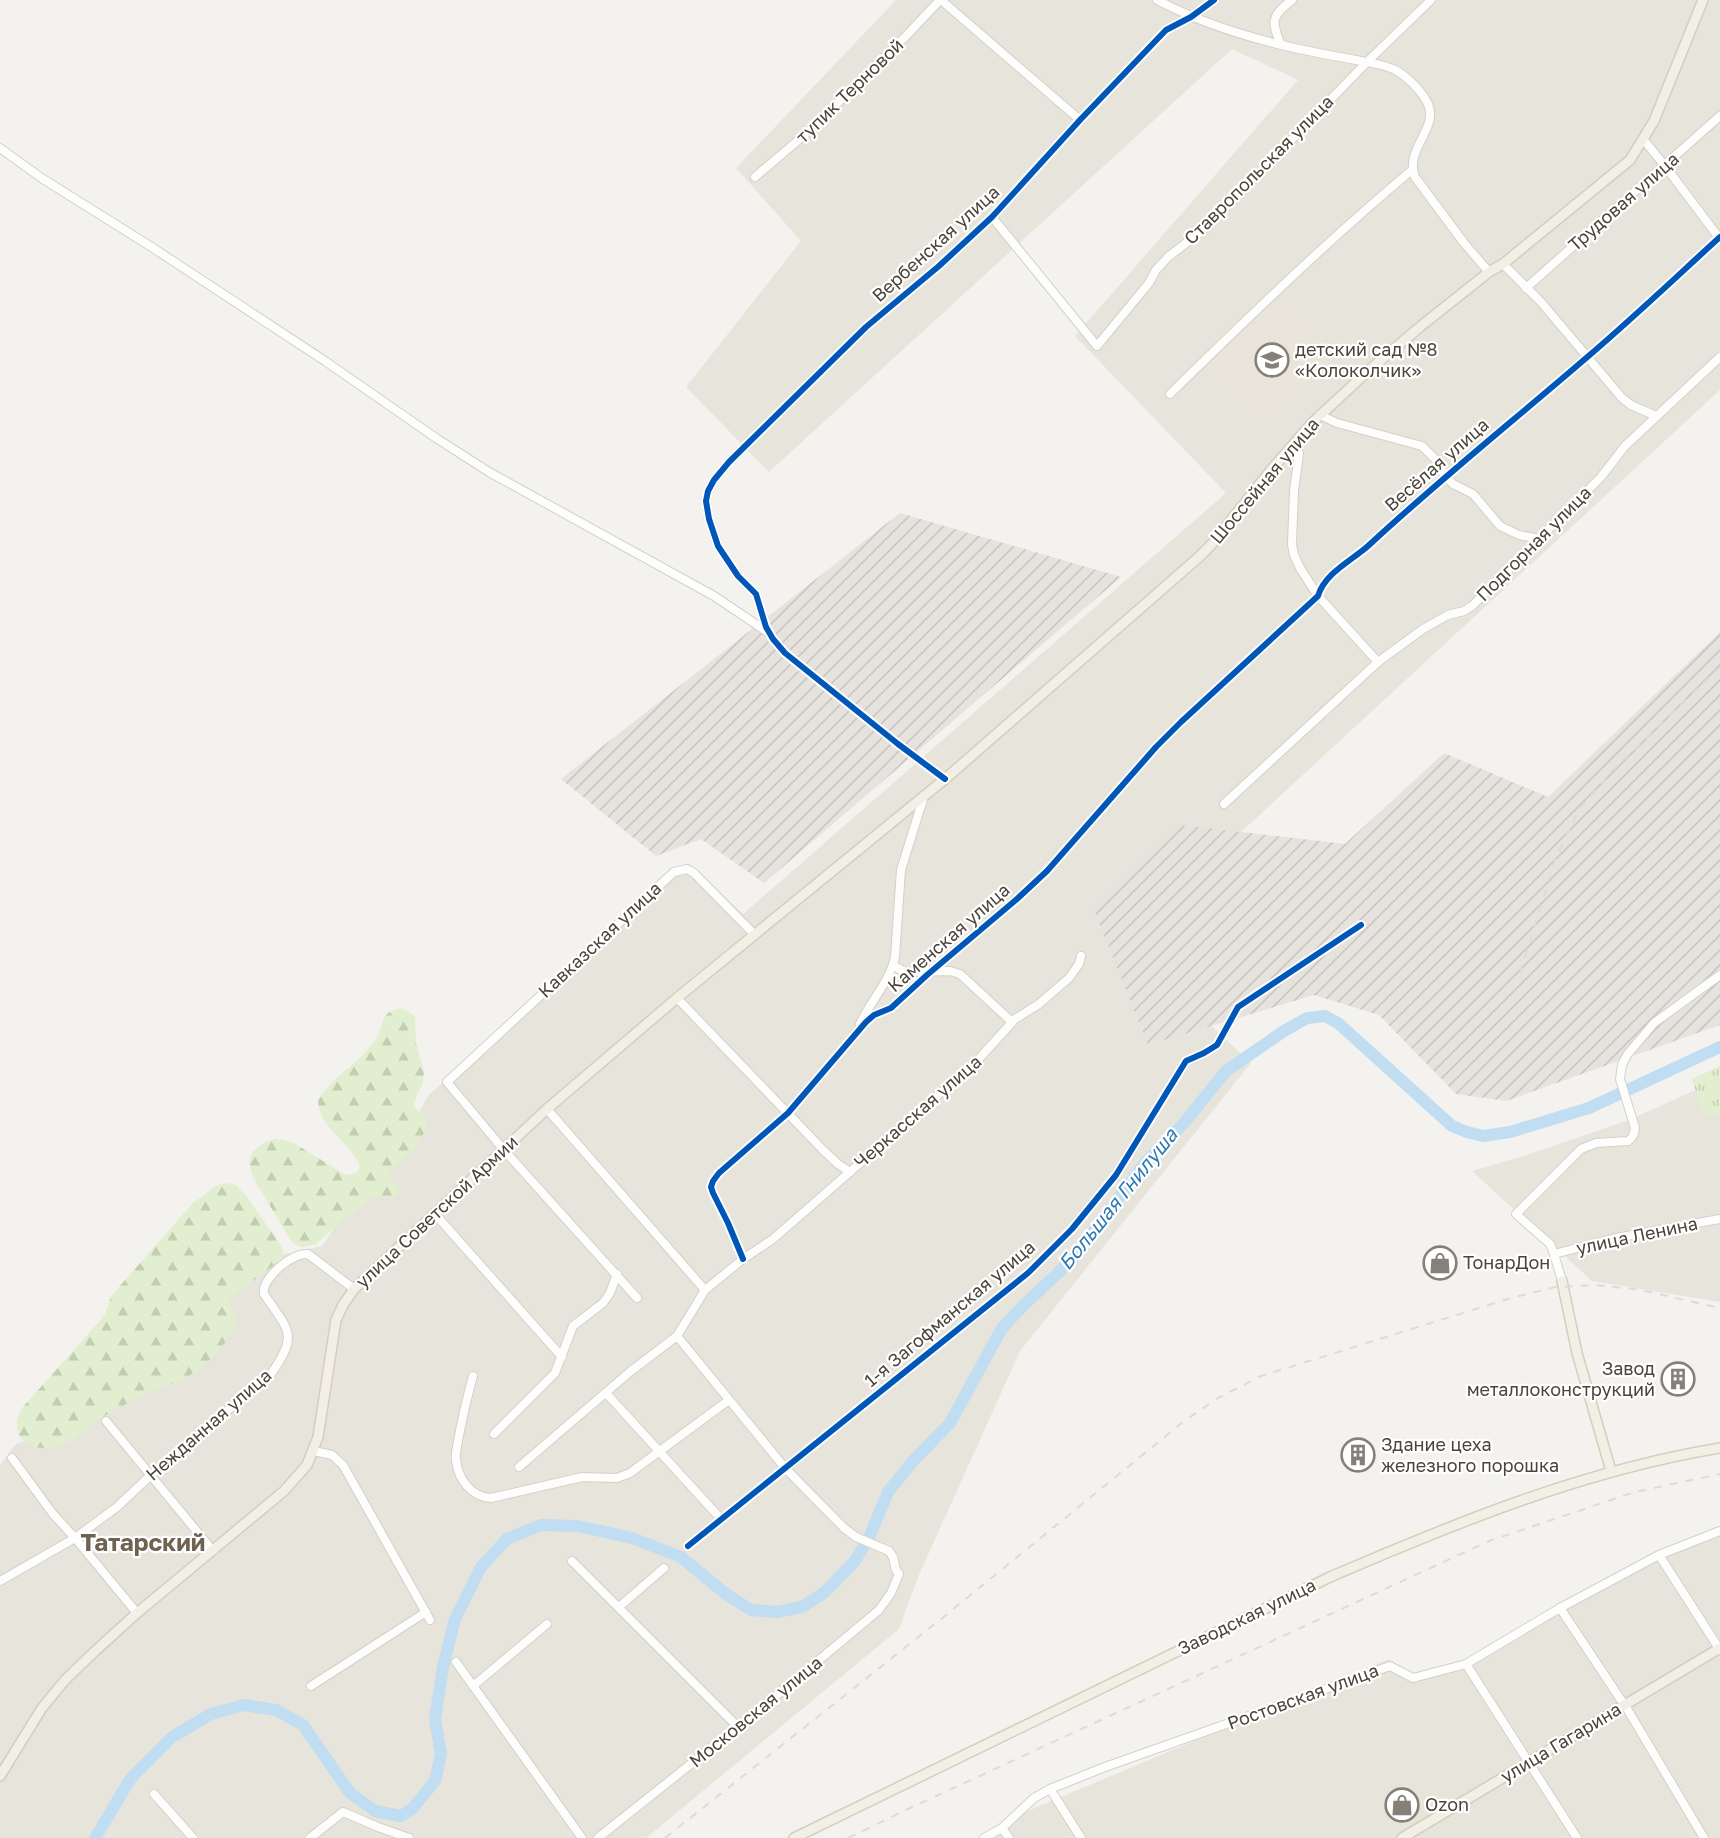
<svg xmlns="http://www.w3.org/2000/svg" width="1720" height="1838" viewBox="0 0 1720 1838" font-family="'Golos Text',sans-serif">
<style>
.residential{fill:#e7e4dc}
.industrial{fill:url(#industrial-furrows)}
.education{fill:#eae5da}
.forest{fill:url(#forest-firs)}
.park{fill:url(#park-tufts)}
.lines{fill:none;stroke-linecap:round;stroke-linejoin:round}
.river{stroke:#c0ddf1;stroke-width:12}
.minor-casing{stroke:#d2d0cb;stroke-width:10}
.major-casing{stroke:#d6cebb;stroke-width:12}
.minor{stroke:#fdfdfc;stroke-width:8}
.major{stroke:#f2efe6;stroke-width:9}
.rail{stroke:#dbdbda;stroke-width:2;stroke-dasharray:8 8;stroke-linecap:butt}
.cycleway-casing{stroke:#fff;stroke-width:10}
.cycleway{stroke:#0057b8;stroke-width:6}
.labels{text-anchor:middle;stroke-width:4.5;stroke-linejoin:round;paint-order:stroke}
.street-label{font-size:18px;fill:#4b4439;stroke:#fff}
.poi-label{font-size:18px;fill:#4b4439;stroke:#fff;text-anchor:start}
.water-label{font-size:20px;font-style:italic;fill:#2e7ab2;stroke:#fff}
.district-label{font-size:24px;font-weight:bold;fill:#6e6250;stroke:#fff}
</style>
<defs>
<pattern id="industrial-furrows" width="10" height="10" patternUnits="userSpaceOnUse" patternTransform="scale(1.5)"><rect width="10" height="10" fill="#e6e2de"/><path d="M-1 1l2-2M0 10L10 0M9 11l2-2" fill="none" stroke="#c7c3bf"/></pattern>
<pattern id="forest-firs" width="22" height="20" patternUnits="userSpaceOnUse" patternTransform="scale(1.5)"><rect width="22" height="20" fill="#e1eecf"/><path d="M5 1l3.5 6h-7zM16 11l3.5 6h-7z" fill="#c3cdb2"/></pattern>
<pattern id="park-tufts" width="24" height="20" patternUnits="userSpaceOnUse" patternTransform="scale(1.5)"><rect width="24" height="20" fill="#e1eecf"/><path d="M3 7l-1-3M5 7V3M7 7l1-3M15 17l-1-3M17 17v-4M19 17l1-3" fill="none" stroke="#c3cdb2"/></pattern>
</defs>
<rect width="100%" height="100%" fill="#f4f2ee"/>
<g class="residential">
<polygon points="896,0 1720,0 1720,390 1241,832 1180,826 1148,1045 1211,1026 1251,1063 1020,1351 918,1577 899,1629 646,1838 0,1838 0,1465 16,1444 114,1410 228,1290 281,1255 322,1246 351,1203 398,1150 428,1096 647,893 688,863 743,914 1226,493 1075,336 1298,80 1232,49 769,472 686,387 801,241 736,168"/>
<polygon points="1720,1079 1720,1302 1592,1281 1472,1171 1524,1156 1629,1120"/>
<polygon points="1720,1531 1720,1838 977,1838 1023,1813 1389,1659 1413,1678 1472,1664 1600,1587"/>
</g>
<g class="industrial">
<polygon points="900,513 1121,577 764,883 701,839 656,856 561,779"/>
<polygon points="1720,632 1720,1025 1506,1101 1456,1094 1379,1015 1314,995 1148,1045 1092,905 1180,825 1345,844 1444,753 1548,797"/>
</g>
<polygon class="education" points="1285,294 1338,352 1261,422 1206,367"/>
<g class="forest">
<path d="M 402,1008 L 415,1016 L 416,1043 L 424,1071 L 423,1083 L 417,1095 L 414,1105 L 417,1110 L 426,1118 L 427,1128 L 412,1152 L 394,1167 L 388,1175 L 399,1189 L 398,1195 L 394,1198 L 388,1196 L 376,1196 L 343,1220 L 316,1244 L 303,1247 L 298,1246 L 292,1242 L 253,1178 L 249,1161 L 252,1152 L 265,1142 L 274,1139 L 283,1140 L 294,1143 L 344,1174 C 353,1175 357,1175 360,1166 C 351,1142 318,1128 318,1100 C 333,1075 363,1062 377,1037 C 386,1021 378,1013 402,1008 Z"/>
<path d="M 227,1183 L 236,1185 L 247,1197 L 282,1247 L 283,1252 L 282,1259 L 244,1287 L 228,1302 L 238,1320 C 230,1342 207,1365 187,1377 C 180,1382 170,1384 162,1387 C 142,1396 122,1405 104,1416 C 89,1425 76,1441 58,1446 C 32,1455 5,1436 22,1408 L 98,1323 L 105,1314 L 111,1296 L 193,1203 L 217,1185 Z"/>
</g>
<polygon class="park" points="1720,1066 1720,1116 1703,1114 1692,1079"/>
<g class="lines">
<polyline class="river" points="95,1838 131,1778 172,1737 211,1714 244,1705 276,1710 303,1725 350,1793 375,1811 401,1816 412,1809 435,1781 441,1754 435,1719 443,1667 455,1619 481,1567 507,1539 541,1525 577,1526 632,1538 681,1557 726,1594 751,1610 776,1612 802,1607 825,1592 854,1562 869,1538 888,1492 913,1461 950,1423 1002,1328 1028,1301 1072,1260 1145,1163 1184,1123 1226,1071 1284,1031 1307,1018 1325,1016 1338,1023 1452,1126 1467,1132 1483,1136 1510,1132 1589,1108 1720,1047"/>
<g class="minor-casing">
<g id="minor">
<polyline points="941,0 1080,120"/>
<path d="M 1157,0 C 1195,20 1240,35 1282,45 C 1310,52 1339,57 1367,62 C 1376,64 1385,65 1393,69 C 1405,74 1423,92 1428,104 C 1439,128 1404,150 1415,177 L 1464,243 L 1489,272"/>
<path d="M 1281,45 C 1271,21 1271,16 1292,0"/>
<polyline points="1643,139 1665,166 1720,239"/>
<polyline points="0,148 43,179 150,246 325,361 436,438 489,472 714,596 769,633"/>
<polyline points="755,177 808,132 906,36 940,0"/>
<polyline points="992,217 1097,346 1149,283 1156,270 1168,257 1207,227 1367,62 1431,0"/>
<polyline points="1503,264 1541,302 1622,398 1631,405 1656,416"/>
<polyline points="1526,288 1720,116"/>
<path d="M 1170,394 C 1249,317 1327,241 1412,170"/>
<polyline points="1320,415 1337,423 1422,446 1437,461 1445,476 1453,484 1473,494 1500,526 1519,535 1540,539"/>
<polyline points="1296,442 1299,454 1294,491 1292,544 1294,555 1300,568 1318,596 1378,662"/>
<polyline points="945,779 898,744 785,653 773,639 766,627 756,594 738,576 718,546 709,519 706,501 708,491 714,480 729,462 866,327 939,266 992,217 1080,120 1166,30 1191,17 1214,0"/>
<polyline points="1224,804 1378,662 1423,629 1448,615 1464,611 1472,606 1601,477 1625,446 1720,357"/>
<polyline points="893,966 906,972 950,971 960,974 1012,1022"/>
<polyline points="677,998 824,1151 838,1164 850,1172"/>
<path d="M 860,1024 C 870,1002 890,981 895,957 L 901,870 L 924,796"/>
<polyline points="547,1109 705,1290"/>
<polyline points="435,1214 562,1357"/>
<polyline points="1554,1254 1616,1238 1720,1219"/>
<path d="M 743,1259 L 728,1223 L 713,1193 L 711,1187 L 713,1181 L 719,1173 L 788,1113 L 866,1022 L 874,1015 L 891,1008 L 927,975 L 1017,899 L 1047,871 L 1156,747 L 1181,722 L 1318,596 C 1325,573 1351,561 1368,546 C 1438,481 1513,421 1585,359 C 1631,320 1675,278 1720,237"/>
<path d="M 1562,1281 L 1554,1254 L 1550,1244 L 1516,1214 L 1581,1149 L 1596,1143 L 1628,1141 C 1633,1138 1634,1134 1635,1128 L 1620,1079 L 1622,1065 L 1627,1055 L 1654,1023 L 1720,975"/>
<polyline points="637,1298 504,1150 447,1082 674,872 687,869 694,873 755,935"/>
<path d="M 473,1376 C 467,1398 462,1419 458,1441 C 457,1447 455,1454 456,1460 C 458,1479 471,1497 491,1498 L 582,1477 L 617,1478 L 630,1473 L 729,1400"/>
<polyline points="606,1393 721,1519"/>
<polyline points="106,1421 213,1551"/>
<polyline points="494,1434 555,1373 573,1326 603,1303 610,1293 617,1274"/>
<polyline points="314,1451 332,1455 343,1465 430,1620"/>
<polyline points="12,1458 53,1514 75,1538 137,1613"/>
<polyline points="519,1467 631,1371 677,1336 705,1290 743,1259 773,1239 977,1061 1015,1019 1039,1004 1069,978 1079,964 1081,956"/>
<polyline points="688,1546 1028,1273 1072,1229 1116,1175 1186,1061 1204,1053 1217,1045 1238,1007 1361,925"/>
<polyline points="1659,1555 1720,1650"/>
<polyline points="572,1561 738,1727"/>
<path d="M 0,1581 L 75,1538 L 117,1507 L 151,1475 L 271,1374 C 299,1334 289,1331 264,1294 C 261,1278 293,1252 308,1254 L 354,1289"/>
<polyline points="619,1607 664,1568"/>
<polyline points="1560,1608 1629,1712 1704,1838"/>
<polyline points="456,1662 582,1838"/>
<polyline points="1466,1664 1577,1838"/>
<polyline points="311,1686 426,1612"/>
<polyline points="473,1686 547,1624"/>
<polyline points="1050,1789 1081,1838"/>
<polyline points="154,1794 193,1838"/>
<polyline points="1002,1828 1009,1838"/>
<polyline points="310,1838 343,1812 378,1827 409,1838"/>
<polyline points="598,1838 771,1700 879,1610 891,1593 899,1574 896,1570 893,1557 889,1551 856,1537 844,1528 785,1468 677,1336"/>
<polyline points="984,1838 1002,1828 1034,1798 1050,1789 1105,1767 1390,1666 1413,1678 1466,1664 1560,1608 1659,1555 1720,1531"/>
</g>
</g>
<g class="major-casing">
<g id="major">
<polyline points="1562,1281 1577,1353 1611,1471"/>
<polyline points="0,1776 42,1708 65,1680 93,1653 137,1613 284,1491 307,1465 318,1437 336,1320 343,1305 354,1289 547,1109 677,998 945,779 1199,557 1212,544 1271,470 1312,423 1368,371 1421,326 1489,272 1503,264 1630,160 1654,121 1703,0"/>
<path d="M 794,1838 L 1330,1577 C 1458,1522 1582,1471 1720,1448"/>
<polyline points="1402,1838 1720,1648"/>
</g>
</g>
<use href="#minor" class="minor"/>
<use href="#major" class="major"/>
<g class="rail">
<polyline points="1520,973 1555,860 1578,811 1610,773 1720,667"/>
<polyline points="665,1838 946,1615 1183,1422 1218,1398 1261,1376 1511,1298 1556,1287 1596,1285 1641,1290 1720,1308"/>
<polyline points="848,1838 908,1809 1489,1541 1635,1492 1720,1474"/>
</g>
<g class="cycleway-casing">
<g id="cycleway">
<polyline points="945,779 898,744 785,653 773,639 766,627 756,594 738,576 718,546 709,519 706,501 708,491 714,480 729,462 866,327 939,266 992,217 1080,120 1166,30 1191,17 1214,0"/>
<path d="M 743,1259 L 728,1223 L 713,1193 L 711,1187 L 713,1181 L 719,1173 L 788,1113 L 866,1022 L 874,1015 L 891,1008 L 927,975 L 1017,899 L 1047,871 L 1156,747 L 1181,722 L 1318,596 C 1325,573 1351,561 1368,546 C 1438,481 1513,421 1585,359 C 1631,320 1675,278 1720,237"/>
<polyline points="688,1546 1028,1273 1072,1229 1116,1175 1186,1061 1204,1053 1217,1045 1238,1007 1361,925"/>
</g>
</g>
<use href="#cycleway" class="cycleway"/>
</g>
<defs>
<g id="school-ring" transform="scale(1.725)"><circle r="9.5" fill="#fff" stroke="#868178" stroke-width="1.5"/><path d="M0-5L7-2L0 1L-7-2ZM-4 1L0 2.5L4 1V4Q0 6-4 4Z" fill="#868178"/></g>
<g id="shop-ring" transform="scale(1.725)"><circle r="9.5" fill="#fff" stroke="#868178" stroke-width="1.5"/><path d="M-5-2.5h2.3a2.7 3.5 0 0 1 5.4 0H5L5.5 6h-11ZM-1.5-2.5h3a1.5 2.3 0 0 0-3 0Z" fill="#868178"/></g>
<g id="building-ring" transform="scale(1.725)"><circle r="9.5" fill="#fff" stroke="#868178" stroke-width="1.5"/><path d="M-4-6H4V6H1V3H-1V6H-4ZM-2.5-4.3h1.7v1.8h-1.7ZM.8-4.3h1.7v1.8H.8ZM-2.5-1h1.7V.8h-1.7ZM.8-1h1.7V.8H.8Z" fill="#868178"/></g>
</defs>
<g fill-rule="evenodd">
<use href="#school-ring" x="1272" y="360"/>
<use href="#shop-ring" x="1440" y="1263"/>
<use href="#building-ring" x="1678" y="1379"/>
<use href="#building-ring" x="1358" y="1455"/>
<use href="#shop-ring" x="1402" y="1805"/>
</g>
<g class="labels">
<g class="street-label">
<text transform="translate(850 91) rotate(-44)" y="6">тупик Терновой</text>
<text transform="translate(1259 170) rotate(-45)" y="6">Ставропольская улица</text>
<text transform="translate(1624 202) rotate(-41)" y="6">Трудовая улица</text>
<text transform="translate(936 244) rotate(-42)" y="6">Вербенская улица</text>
<text transform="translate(1437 465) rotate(-41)" y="6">Весёлая улица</text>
<text transform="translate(1265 481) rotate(-50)" y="6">Шоссейная улица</text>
<text transform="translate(1534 544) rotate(-45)" y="6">Подгорная улица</text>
<text transform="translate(949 938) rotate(-41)" y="6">Каменская улица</text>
<text transform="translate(600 940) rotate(-43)" y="6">Кавказская улица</text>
<text transform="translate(918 1112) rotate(-41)" y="6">Черкасская улица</text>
<text transform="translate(437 1212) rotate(-43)" y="6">улица Советской Армии</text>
<text transform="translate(1637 1236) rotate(-12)" y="6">улица Ленина</text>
<text transform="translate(950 1314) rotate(-40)" y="6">1-я Загофманская улица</text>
<text transform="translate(209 1425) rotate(-41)" y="6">Нежданная улица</text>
<text transform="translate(1247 1617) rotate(-26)" y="6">Заводская улица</text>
<text transform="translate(1303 1697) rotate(-20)" y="6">Ростовская улица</text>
<text transform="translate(756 1712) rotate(-39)" y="6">Московская улица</text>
<text transform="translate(1561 1743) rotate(-31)" y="6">улица Гагарина</text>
</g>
<g class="poi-label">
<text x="1295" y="356">детский сад №8<tspan x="1295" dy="21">«Колоколчик»</tspan></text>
<text x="1463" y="1269">ТонарДон</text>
<text x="1655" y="1375" text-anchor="end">Завод<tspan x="1655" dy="21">металлоконструкций</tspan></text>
<text x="1381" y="1451">Здание цеха<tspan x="1381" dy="21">железного порошка</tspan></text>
<text x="1425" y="1811">Ozon</text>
</g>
<g class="water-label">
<text transform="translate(1118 1199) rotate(-51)" y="7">Большая Гнилуша</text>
</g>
<g class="district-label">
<text x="143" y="1551">Татарский</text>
</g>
</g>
</svg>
